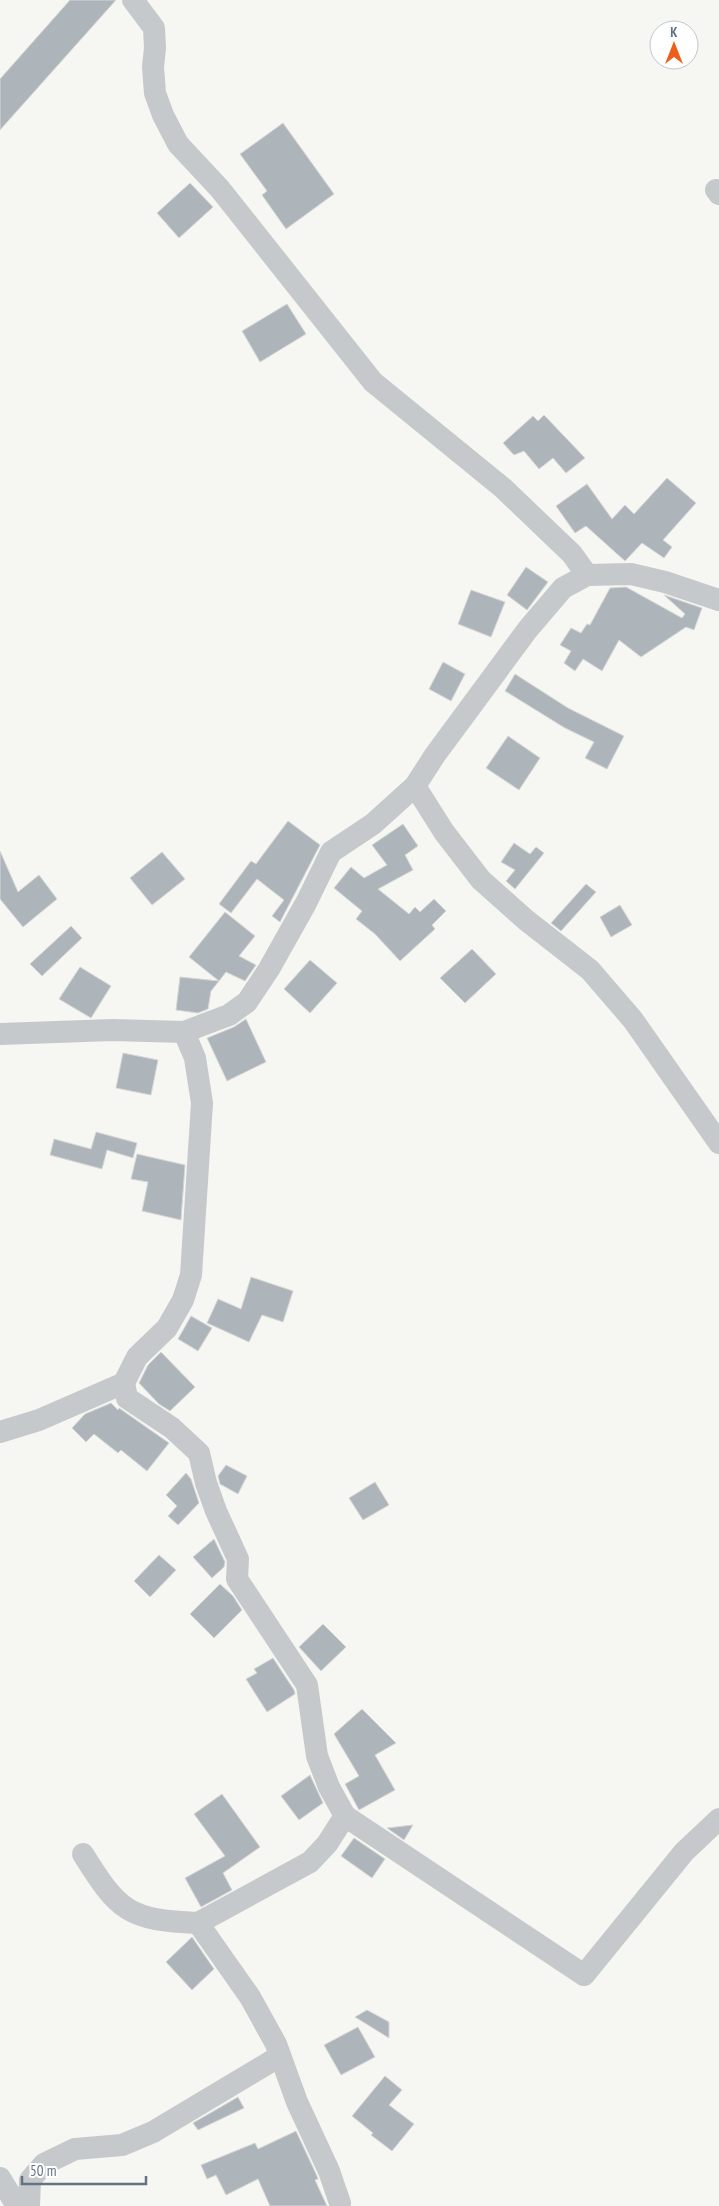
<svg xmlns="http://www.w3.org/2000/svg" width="719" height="2206" viewBox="0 0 719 2206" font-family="'PT Sans Narrow',sans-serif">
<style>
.building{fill:#adb5bb;stroke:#d7d7d5}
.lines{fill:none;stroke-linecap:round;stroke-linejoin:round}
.minor{stroke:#c5c9cc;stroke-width:22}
</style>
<rect width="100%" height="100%" fill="#f6f6f2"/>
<g class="building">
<polygon points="70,0 116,0 0,130 0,79"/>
<polygon points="283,123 334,194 286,229 262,195 267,191 240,154"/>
<polygon points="190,183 213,207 179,238 157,213"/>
<polygon points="287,304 306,334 260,362 242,331"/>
<polygon points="544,415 585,458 566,473 553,458 539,469 524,451 514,455 503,443 533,416 538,421"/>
<polygon points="667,478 696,503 663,540 672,547 664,558 642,543 625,561 586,526 575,533 556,506 587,484 612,519 625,505 634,514"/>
<polygon points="526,567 548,582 527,610 507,595"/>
<polygon points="626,587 682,618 685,614 664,595 702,608 694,630 686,627 641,657 619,640 602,671 583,659 575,671 564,663 571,651 560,645 571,628 581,633 587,624 590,625 610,588"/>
<polygon points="471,590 505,602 491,637 458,624"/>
<polygon points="443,662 465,674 451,701 429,689"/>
<polygon points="515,674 568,708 624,736 607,769 585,758 594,742 565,728 505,691"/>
<polygon points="508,736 540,758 519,790 486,768"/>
<polygon points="288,821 320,845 280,922 272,916 284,900 257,879 231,913 219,904 251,861 256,864"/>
<polygon points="403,824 418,846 405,855 413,870 378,889 409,914 415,907 420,912 434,899 446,911 432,925 435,929 400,961 375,934 356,919 362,911 334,888 351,867 364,878 387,865 372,845"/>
<polygon points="514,843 530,854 536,847 544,853 515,889 506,881 515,870 501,862"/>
<polygon points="0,851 18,892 39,875 57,899 23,927 0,899"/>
<polygon points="162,852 185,879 152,905 130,878"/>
<polygon points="586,884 596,892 561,931 551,923"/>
<polygon points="620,905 632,925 611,937 600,917"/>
<polygon points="225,912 255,936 239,956 256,965 245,981 226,972 219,981 189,957"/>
<polygon points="71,926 82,938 42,976 30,964"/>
<polygon points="472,949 496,974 465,1003 440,978"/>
<polygon points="310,960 337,983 310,1013 284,989"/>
<polygon points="80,967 111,986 91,1018 59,999"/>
<polygon points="180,977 219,981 211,991 208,1009 198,1013 176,1010"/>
<polygon points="246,1019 266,1062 227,1081 207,1038 234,1027"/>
<polygon points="123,1053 158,1060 151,1095 116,1088"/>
<polygon points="96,1132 137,1143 133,1158 107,1150 102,1169 50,1155 54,1139 91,1149"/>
<polygon points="137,1154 185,1165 181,1220 142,1211 148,1182 131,1179"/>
<polygon points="251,1277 293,1291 283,1322 262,1315 249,1342 207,1323 218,1299 241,1309"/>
<polygon points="191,1316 212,1328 198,1351 178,1339"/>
<polygon points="161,1352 195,1387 170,1411 159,1404 139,1383 148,1365"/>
<polygon points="111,1403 118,1410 119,1408 169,1443 147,1471 121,1450 118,1453 94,1434 86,1442 72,1428 85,1414"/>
<polygon points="226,1465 247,1476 238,1494 220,1484 218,1476"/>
<polygon points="186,1473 191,1479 199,1503 178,1525 168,1516 177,1506 166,1495"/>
<polygon points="375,1482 389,1505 363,1520 349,1498"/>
<polygon points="214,1539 225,1562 224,1567 212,1578 193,1557"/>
<polygon points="159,1555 176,1570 150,1597 134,1581"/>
<polygon points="220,1584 233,1596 242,1610 214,1638 190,1614"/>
<polygon points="323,1624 346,1647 321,1671 299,1647"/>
<polygon points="273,1658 294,1690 295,1694 267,1712 246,1679 257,1673 254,1669"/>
<polygon points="362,1709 396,1743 375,1755 395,1790 359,1810 345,1784 359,1776 334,1734"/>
<polygon points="310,1775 323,1803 299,1820 281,1796"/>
<polygon points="222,1794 260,1847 223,1873 232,1890 201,1907 185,1878 225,1856 194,1814"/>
<polygon points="413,1825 404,1840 387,1828 404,1826"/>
<polygon points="354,1838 385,1859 372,1878 341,1856"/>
<polygon points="192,1937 214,1969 192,1990 166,1962"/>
<polygon points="367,2010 389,2022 389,2038 355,2017"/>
<polygon points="358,2027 375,2057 341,2075 324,2045"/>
<polygon points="385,2076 402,2090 389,2105 414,2124 392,2151 371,2135 373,2133 352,2116"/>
<polygon points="238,2097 244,2108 198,2130 193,2123"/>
<polygon points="296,2131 317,2176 318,2179 315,2180 327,2206 270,2206 258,2179 226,2195 216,2175 207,2179 201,2165 255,2143 258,2149"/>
</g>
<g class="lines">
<g class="minor">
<polyline points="133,0 154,28 155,48 153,67 155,93 163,115 178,144 220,189 373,382 503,488 572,554 587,575"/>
<polyline points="716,190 719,194"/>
<polyline points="415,786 444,832 481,880 526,920 590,970 633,1020 719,1143"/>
<polyline points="184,1032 195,1058 202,1103 191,1275 183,1300 167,1328 137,1357 124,1383 127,1398 172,1428 199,1453 206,1483 216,1511 238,1559 237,1579 307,1685 317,1756 329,1787 345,1816 327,1844 310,1862 198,1923 250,1997 276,2044 297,2102 329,2171 340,2203"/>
<polyline points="0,1034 113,1030 184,1032 229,1015 247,1002 269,969 306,903 331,852 373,824 415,786 435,755 528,629 563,588 587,575 631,574 665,582 719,600"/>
<polyline points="0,1432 39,1420 124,1383"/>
<polyline points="345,1816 584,1975 684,1852 719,1819"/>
<path d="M 83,1854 C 119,1912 129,1920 198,1923"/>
<polyline points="0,2178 17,2206"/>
<polyline points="29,2206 30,2180 44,2164 75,2149 122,2145 153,2132 280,2056"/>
</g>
</g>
<g transform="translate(674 45)"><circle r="24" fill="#ffffff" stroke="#c1c7ce"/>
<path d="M0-4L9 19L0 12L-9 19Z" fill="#ee5d1a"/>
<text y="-8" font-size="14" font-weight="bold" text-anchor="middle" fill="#637385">K</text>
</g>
<path d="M22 2176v8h124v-8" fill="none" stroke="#637385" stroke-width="2.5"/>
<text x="30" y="2176" font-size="15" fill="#637385" stroke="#ffffff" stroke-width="4" paint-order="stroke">50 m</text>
</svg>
